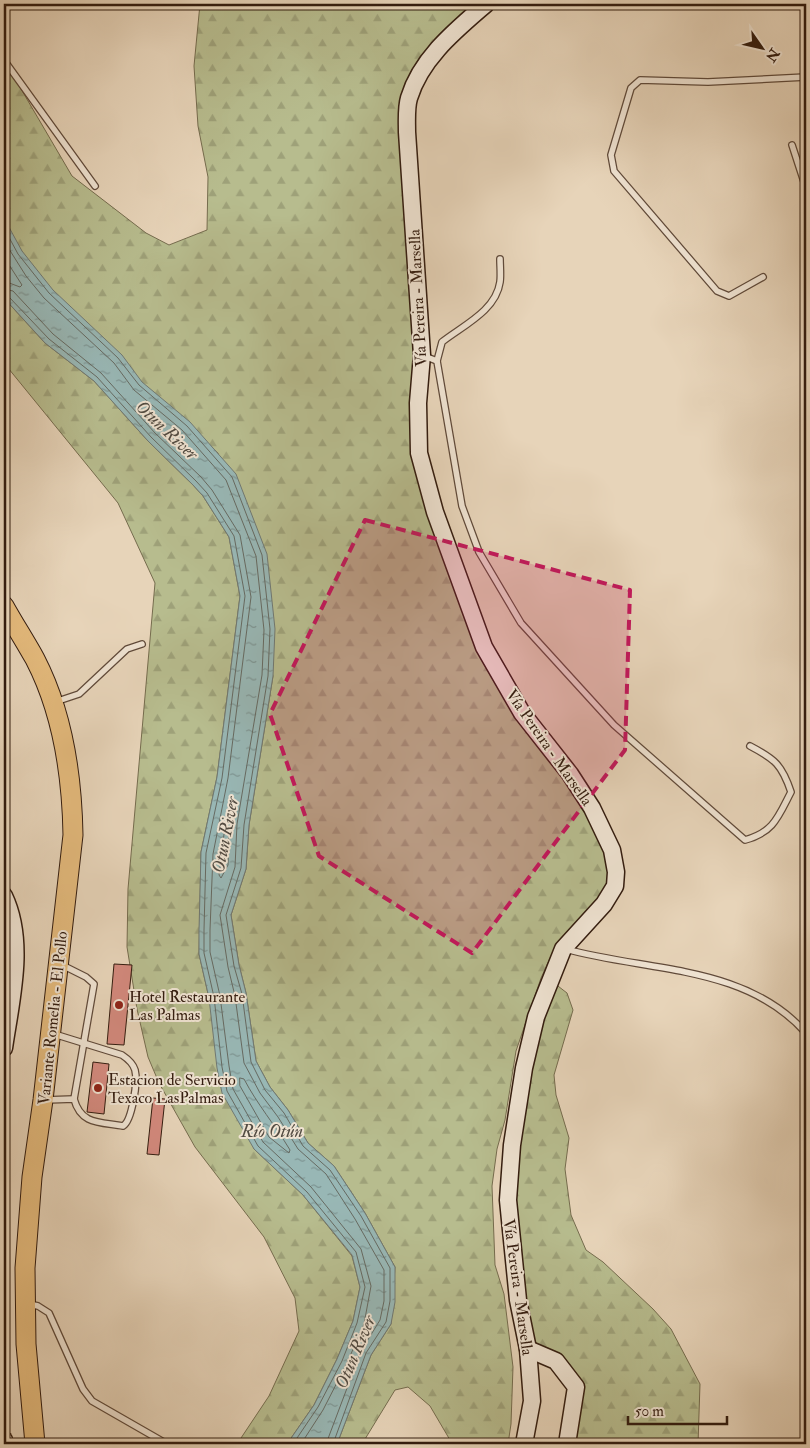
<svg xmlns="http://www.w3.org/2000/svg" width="810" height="1448" viewBox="0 0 810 1448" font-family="'IM FELL Double Pica',serif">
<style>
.forest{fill:url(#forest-firs);stroke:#756c4e}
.water{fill:url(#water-ripples);stroke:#707973}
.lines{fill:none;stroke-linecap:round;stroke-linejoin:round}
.shore{stroke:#666a62;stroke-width:1}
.building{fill:#d3897d;stroke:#331c0f}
.service-casing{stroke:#604a3a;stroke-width:8}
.secondary-casing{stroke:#331c0f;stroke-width:19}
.trunk-casing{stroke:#331c0f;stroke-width:21}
.service{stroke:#efe3d2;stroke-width:5.5}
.secondary{stroke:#efe3d2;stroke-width:16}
.trunk{stroke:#e4ba7c;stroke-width:19}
.marked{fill:#c2185b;fill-opacity:0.2;stroke:#c2185b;stroke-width:4;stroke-dasharray:10 6;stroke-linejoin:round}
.poi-dot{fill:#8f2418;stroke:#efe3d2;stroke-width:2}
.labels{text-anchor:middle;stroke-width:4;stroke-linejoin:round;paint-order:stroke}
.street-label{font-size:16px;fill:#331c0f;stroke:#efe3d2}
.poi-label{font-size:16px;fill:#331c0f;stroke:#efe3d2;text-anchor:start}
.water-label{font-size:18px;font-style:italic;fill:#514a41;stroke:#efe3d2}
</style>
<defs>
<pattern id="forest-firs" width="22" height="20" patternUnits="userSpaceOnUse" patternTransform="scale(1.25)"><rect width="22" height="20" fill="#b7bc8e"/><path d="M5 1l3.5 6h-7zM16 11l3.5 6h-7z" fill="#9ea179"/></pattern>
<pattern id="water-ripples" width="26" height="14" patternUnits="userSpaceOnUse" patternTransform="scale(1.25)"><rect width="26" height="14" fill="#98b7b5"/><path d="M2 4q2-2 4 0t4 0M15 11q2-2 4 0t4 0" fill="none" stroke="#7d9492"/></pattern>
</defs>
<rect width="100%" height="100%" fill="#e7d4b9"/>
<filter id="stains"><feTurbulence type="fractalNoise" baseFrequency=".004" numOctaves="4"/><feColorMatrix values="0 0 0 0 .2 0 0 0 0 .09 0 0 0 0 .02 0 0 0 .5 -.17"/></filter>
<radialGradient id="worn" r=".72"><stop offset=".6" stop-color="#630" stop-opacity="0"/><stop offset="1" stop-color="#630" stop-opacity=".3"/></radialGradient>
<g class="forest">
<polygon points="200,4 486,4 454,32 408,99 419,453 484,647 554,753 616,871 604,904 556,945 541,978 516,1051 505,1120 497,1149 492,1186 495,1265 504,1294 513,1367 511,1424 508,1444 448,1444 450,1440 430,1406 408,1387 395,1390 362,1444 337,1444 371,1355 391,1324 395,1267 365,1213 334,1166 308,1143 288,1110 270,1087 256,1061 246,993 239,965 231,915 246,869 249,825 273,676 218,453 4,256 4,60 72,176 146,233 169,245 207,230 208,177 198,126 194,66"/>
<polygon points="4,298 45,343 94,381 148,441 193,485 203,496 229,537 240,596 217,777 201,852 199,954 209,998 254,1149 303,1195 352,1256 360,1287 353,1321 337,1359 314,1405 287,1444 237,1444 269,1396 299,1331 295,1298 264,1237 195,1147 159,1083 148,1057 137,1009 127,947 128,889 155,583 118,503 4,363"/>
<polygon points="554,983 567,993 573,1010 554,1075 556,1095 569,1138 565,1169 571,1215 586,1250 603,1262 653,1309 671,1329 700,1384 698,1444 567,1444 576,1387 528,1349 510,1231 524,1068"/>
</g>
<polygon class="water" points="4,218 22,251 53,290 122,355 142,382 190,422 236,474 267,554 275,629 273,676 249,825 246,869 231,915 239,965 246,993 256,1061 270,1087 288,1110 308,1143 334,1166 365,1213 395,1267 395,1302 391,1324 371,1355 337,1444 287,1444 314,1405 337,1359 353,1321 360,1287 352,1255 303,1195 254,1149 222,1093 217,1068 209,998 199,954 199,930 201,852 217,777 240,596 229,537 203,496 193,485 148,441 94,381 45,343 4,298"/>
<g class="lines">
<g class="shore">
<polyline points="4,228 18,254 49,293 118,358 139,385 187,426 232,477 262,555 270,629 268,676 244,825 241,868 226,915 234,966 242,994 251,1062 265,1090 284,1113 303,1146 330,1170 361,1216 390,1268 390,1301 386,1322 366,1353 333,1444"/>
<polyline points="4,241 26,276 44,298 114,363 134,390 182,430 226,480 256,556 264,630 262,675 237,824 235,867 220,915 228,967 235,996 244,1063 260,1093 278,1117 298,1149 326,1174 355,1219 384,1270 384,1301 380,1320 361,1351 326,1444"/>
<polyline points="4,257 22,285 20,287 4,281"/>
<polyline points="4,289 13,291 53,334 101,373 155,433 201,477 212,490 240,535 251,597 228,778 213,854 210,930 210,952 220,996 229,1066 233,1089 263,1142 311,1187 361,1249 371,1286 364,1324 347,1363 323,1410 301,1444"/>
<polyline points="4,295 9,297 49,339 97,377 151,437 196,481 207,493 234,536 245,596 222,778 206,853 204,930 204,953 214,997 222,1067 227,1091 258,1146 307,1192 356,1252 365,1287 357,1323 342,1361 318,1407 293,1444"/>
<polygon points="227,832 229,834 228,865 221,878 219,875 224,834"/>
<path d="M 240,1078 L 244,1079 C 257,1104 275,1125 290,1150 L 289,1153 L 269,1137 L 240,1086 Z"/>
</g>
</g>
<g class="building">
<polygon points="114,964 132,965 124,1045 107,1044"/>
<polygon points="93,1062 109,1064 104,1114 87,1112"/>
<polygon points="153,1098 165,1099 159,1155 147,1154"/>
</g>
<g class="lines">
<g class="service-casing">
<g id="service">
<polyline points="4,60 95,186"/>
<polyline points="792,145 806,188"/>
<polyline points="763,277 729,296 717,291 614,171 611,155 631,88 640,80 708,82 806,77"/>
<path d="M 424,356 L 437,361 L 442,342 C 462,326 496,311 500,282 C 501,275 500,266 500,259"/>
<path d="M 437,361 L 462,506 L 479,552 L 521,623 L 614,725 L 745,840 C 774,832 778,817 791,792 C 782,765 775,759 750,746"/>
<polyline points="55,702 79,694 127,649 142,644"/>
<path d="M 566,949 C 647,972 745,964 806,1033"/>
<polyline points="62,965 86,977 94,984 74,1099"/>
<path d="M 45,1100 L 74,1099 C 81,1125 100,1122 123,1126 C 132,1121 138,1081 135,1070 C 133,1063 128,1059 122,1055 L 54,1034"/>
<polyline points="29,1304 38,1306 49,1313 83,1389 92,1401 167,1444"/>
</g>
</g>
<g class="secondary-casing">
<g id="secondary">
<path d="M 486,4 C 456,30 421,58 409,98 C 406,108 407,121 407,132 L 422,355 L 418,403 L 419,453 L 435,512 L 484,647 L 522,713 L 570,774 L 592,808 L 612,850 L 616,872 L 615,886 L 604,904 L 563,949 L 536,1017 L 524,1068 L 512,1145 L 508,1200 L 518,1300 L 528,1349 L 532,1401 L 524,1444"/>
<path d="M 4,896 C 26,942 11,1000 4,1048"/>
<polyline points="528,1349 556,1361 576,1387 567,1444"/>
<polyline points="4,1440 4,1444"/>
</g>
</g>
<g class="trunk-casing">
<path id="trunk" d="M 4,606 C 14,624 25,641 35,659 C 63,713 72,775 73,835 L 43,1100 L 32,1177 L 25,1268 L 26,1344 L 35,1444"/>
</g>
<use href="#service" class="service"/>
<use href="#secondary" class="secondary"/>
<use href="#trunk" class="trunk"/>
</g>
<path class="marked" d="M 365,520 L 630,590 L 625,750 L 472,953 L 319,856 L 270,714 Z"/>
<g class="poi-dot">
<circle cx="119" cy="1005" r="5"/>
<circle cx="98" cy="1088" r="5"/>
</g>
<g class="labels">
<g class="street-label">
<text transform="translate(417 298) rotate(-93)" y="6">Vía Pereira - Marsella</text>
<text transform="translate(550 747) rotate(55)" y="6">Vía Pereira - Marsella</text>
<text transform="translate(52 1018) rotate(-84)" y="6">Variante Romelia - El Pollo</text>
<text transform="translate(519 1287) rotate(82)" y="6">Vía Pereira - Marsella</text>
</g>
<g class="poi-label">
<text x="129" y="1002">Hotel Restaurante<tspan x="129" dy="18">Las Palmas</tspan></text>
<text x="108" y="1085">Estacion de Servicio<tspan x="108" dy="18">Texaco LasPalmas</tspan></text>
</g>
<g class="water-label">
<text transform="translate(167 430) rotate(43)" y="6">Otun River</text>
<text transform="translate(225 835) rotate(-79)" y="6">Otun River</text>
<text x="272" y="1137">Río Otún</text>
<text transform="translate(355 1352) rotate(-67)" y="6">Otun River</text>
</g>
</g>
<rect width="810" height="1448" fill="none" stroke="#e7d4b9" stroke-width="20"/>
<rect x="5" y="5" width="800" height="1438" fill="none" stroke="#331c0f" stroke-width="2.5"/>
<rect x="10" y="10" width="790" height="1428" fill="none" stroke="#331c0f"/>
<g transform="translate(762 48) rotate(124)" stroke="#efe3d2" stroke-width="4" paint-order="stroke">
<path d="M0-4L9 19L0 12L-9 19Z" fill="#331c0f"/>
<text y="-8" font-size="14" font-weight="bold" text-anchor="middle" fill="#331c0f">N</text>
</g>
<path d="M628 1416v8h99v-8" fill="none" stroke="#331c0f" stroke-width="2.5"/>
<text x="635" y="1416" font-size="15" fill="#331c0f" stroke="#efe3d2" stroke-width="4" paint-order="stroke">50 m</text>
<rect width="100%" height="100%" filter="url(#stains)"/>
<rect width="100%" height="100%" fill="url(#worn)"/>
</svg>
